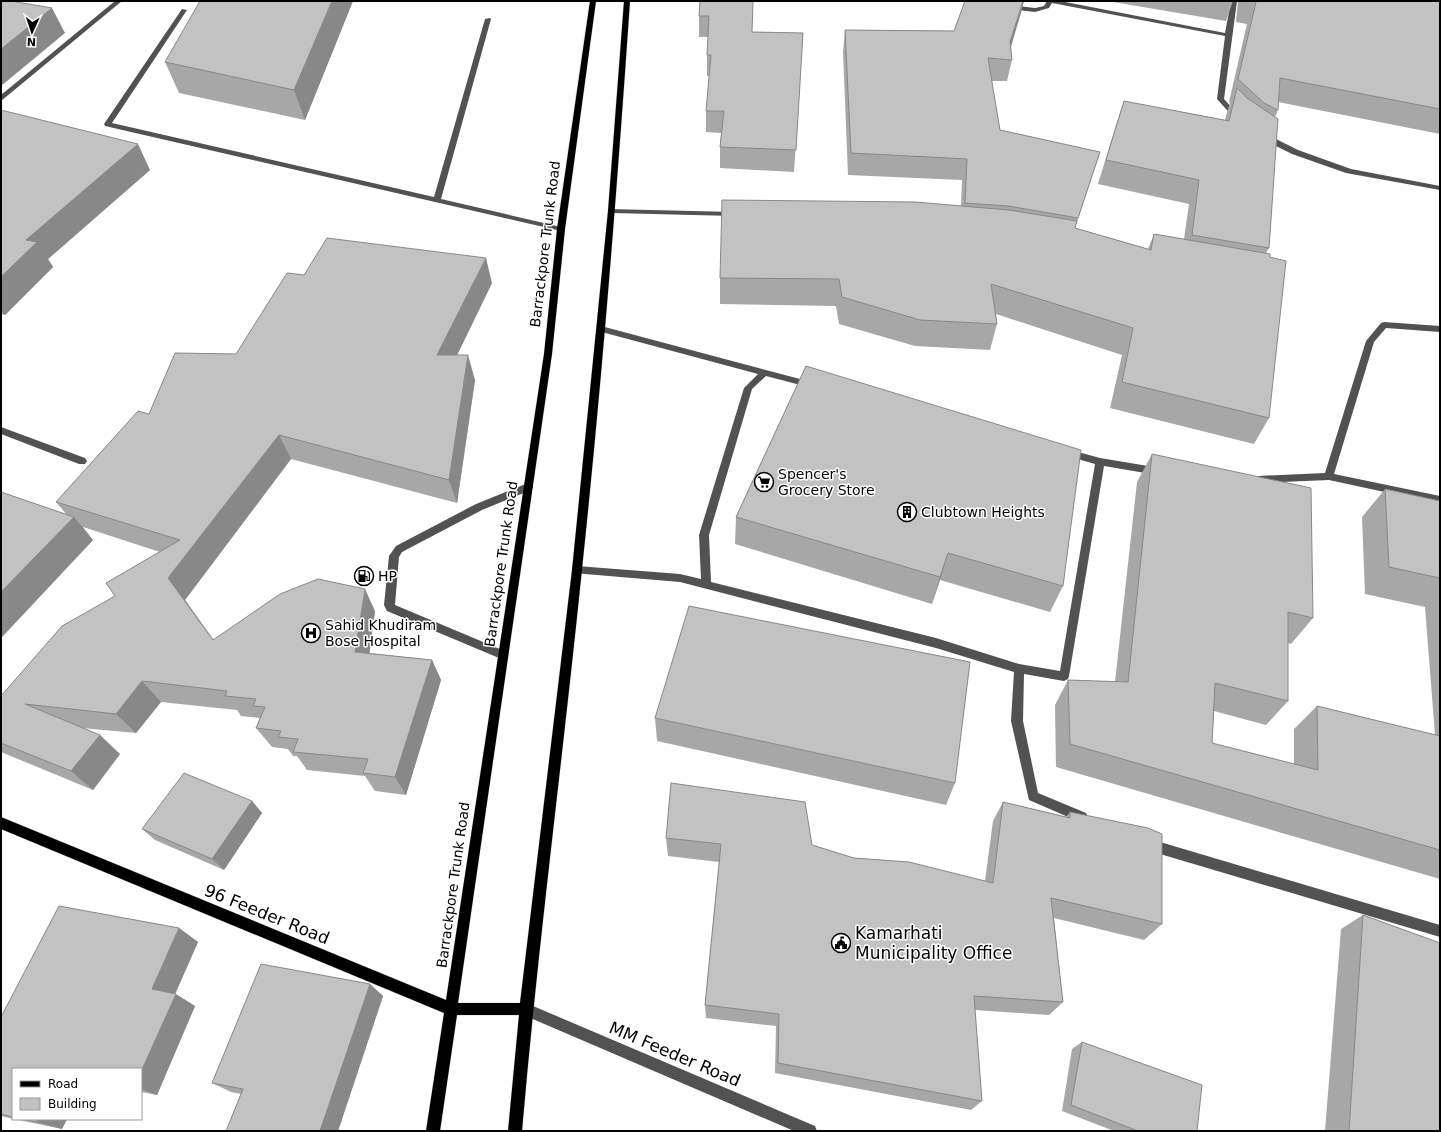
<svg xmlns="http://www.w3.org/2000/svg" width="1441" height="1132" viewBox="0 0 1441 1132" font-family="'DejaVu Sans',sans-serif">
<style>
.lines{fill:none;stroke-linecap:round;stroke-linejoin:round}
.major-casing{stroke:#dbdbdb;stroke-width:1}
.minor{fill:#525252;fill-rule:evenodd}
.major{fill:#000;fill-rule:evenodd}
.wall{fill:#a7a7a7}
.shaded-wall{fill:#888}
.building{fill:#c2c2c2;stroke:#888}
.labels{text-anchor:middle;stroke-width:3;stroke-linejoin:round;paint-order:stroke}
.street-label{font-size:14px;fill:#000;stroke:#fff}
.poi-label{font-size:14px;fill:#000;stroke:#fff;text-anchor:start}
.near-street-label{font-size:17px;fill:#000;stroke:#fff}
.near-poi-label{font-size:17px;fill:#000;stroke:#fff;text-anchor:start}
</style>
<rect width="100%" height="100%" fill="#fff"/>
<g class="lines">
<g class="major-casing">
<path id="major" d="M 590,1 L 596,1 L 565,229 L 552,354 L 458,1003 L 520,1003 L 572,570 L 608,211 L 624,1 L 630,1 C 617,191 602,380 582,569 C 563,757 538,943 522,1131 L 508,1131 L 519,1015 L 457,1015 L 440,1131 L 426,1131 L 444,1013 L 1,829 L 1,817 L 446,1000 L 544,354 L 557,229 Z"/>
</g>
<g class="minor">
<polygon points="115,1 122,1 1,101 1,95"/>
<polygon points="1047,1 1060,1 1225,33 1231,1 1237,1 1224,99 1241,118 1239,119 1235,119 1217,99 1225,36 1052,3 1049,8 1035,12 1009,9 1006,7 1009,5 1035,8 1044,6"/>
<polygon points="182,9 187,10 112,123 434,197 485,19 490,18 491,19 441,199 561,227 565,229 561,231 105,126 104,124"/>
<polygon points="1262,135 1268,135 1298,150 1351,169 1440,186 1440,190 1346,173 1292,154 1262,139"/>
<polygon points="609,209 734,212 738,214 734,216 612,213 608,211"/>
<polygon points="1384,322 1440,326 1440,332 1386,328 1374,342 1334,474 1440,496 1440,504 1329,480 1255,483 1253,480 1255,477 1258,476 1325,473 1366,341 1381,323"/>
<polygon points="601,326 815,383 816,385 812,388 766,376 752,389 709,535 711,582 936,638 1019,664 1060,671 1095,464 1064,455 1062,453 1064,451 1067,449 1100,458 1160,468 1162,471 1160,474 1157,475 1104,466 1069,676 1068,679 1064,681 1024,674 1023,721 1038,793 1086,813 1088,817 1086,821 1082,823 1029,800 1011,721 1014,672 936,648 680,582 573,573 572,570 573,567 577,566 680,574 701,579 699,535 744,388 758,374 598,331 597,329"/>
<polygon points="1,427 85,458 87,461 85,464 79,464 1,434"/>
<polygon points="528,483 531,484 533,487 531,490 482,510 402,552 399,557 395,605 507,652 508,655 507,658 503,660 499,658 387,611 384,605 389,556 396,546 476,504"/>
<polygon points="1150,839 1440,925 1440,937 1150,851 1146,849 1144,845 1146,841"/>
<polygon points="526,1003 815,1126 817,1131 794,1131 521,1014 520,1009 521,1004"/>
</g>
<use href="#major" class="major"/>
</g>
<g class="wall">
<polygon points="353,1 305,120 179,93 165,62"/>
<polygon points="700,1 752,32 803,33 794,172 720,168 720,147 721,133 706,132 706,111 709,76 707,76 707,55 708,37 699,37 699,16"/>
<polygon points="965,1 1024,1 1022,6 1011,46 1012,60 1007,81 991,81 1000,130 1100,152 1075,228 1148,249 1154,234 1184,239 1189,204 1098,184 1116,125 1124,101 1225,120 1227,112 1230,103 1229,102 1247,24 1236,22 1238,1 1440,1 1440,134 1278,102 1278,110 1275,117 1269,248 1266,253 1269,418 1254,444 1110,408 1122,355 996,314 997,324 990,350 915,346 839,324 836,306 720,304 720,278 961,206 962,180 848,175 843,52 845,30 954,31"/>
<polygon points="1107,1 1233,1 1226,21"/>
<polygon points="1,110 150,170 48,259 53,267 5,315 1,314"/>
<polygon points="304,275 492,283 457,355 475,380 457,503 291,459 185,600 213,640 375,611 369,653 432,660 441,680 406,795 375,791 365,776 307,770 297,756 293,756 288,749 272,747 256,728 260,718 241,716 237,710 161,702 136,733 82,728 120,754 93,790 1,752 1,696 115,596 160,552 83,527 93,540 1,638 1,492 67,515 56,502 149,414 236,354"/>
<polygon points="806,366 1063,586 1050,612 940,580 932,604 735,544 736,517"/>
<polygon points="1152,454 1313,618 1291,644 1288,643 1288,701 1266,725 1214,711 1212,743 1294,764 1294,729 1317,706 1435,735 1425,607 1365,594 1362,517 1385,489 1440,501 1440,879 1056,767 1055,705 1068,680 1115,682 1137,482"/>
<polygon points="655,718 955,783 946,805 657,741"/>
<polygon points="252,801 262,813 224,870 155,840 142,829"/>
<polygon points="1003,802 1066,817 1070,812 1162,924 1144,940 1054,918 1063,1002 1049,1015 975,1010 982,1101 971,1110 775,1073 776,1026 706,1018 705,1005 719,862 668,856 666,838 812,845 854,858 985,881 993,821"/>
<polygon points="1363,915 1440,1131 1325,1131 1341,929"/>
<polygon points="179,928 198,942 175,994 195,1006 157,1095 141,1092 141,1069 13,1069 13,1119 1,1116 1,1017"/>
<polygon points="370,984 383,996 338,1131 226,1131 241,1094 231,1092 212,1083"/>
<polygon points="1082,1042 1197,1131 1114,1131 1062,1111 1072,1049"/>
<polygon points="14,1119 67,1119 62,1129"/>
</g>
<g class="shaded-wall">
<polygon points="332,1 353,1 305,120 294,90"/>
<polygon points="1023,1 1024,1 1021,13 1007,60 1010,42"/>
<polygon points="52,8 65,33 1,86 1,49"/>
<polygon points="138,144 150,170 48,259 53,267 5,315 1,310 1,277 26,240"/>
<polygon points="486,258 492,283 445,380 437,355"/>
<polygon points="468,355 475,380 457,503 449,480"/>
<polygon points="279,435 291,459 185,600 229,661 168,578"/>
<polygon points="74,517 93,540 1,638 1,592"/>
<polygon points="948,553 940,580 932,604 940,577"/>
<polygon points="365,589 375,611 367,673 355,652"/>
<polygon points="432,660 441,680 406,795 395,777"/>
<polygon points="142,681 161,702 136,733 116,714"/>
<polygon points="100,735 120,754 93,790 71,771"/>
<polygon points="252,801 262,813 224,870 212,859"/>
<polygon points="179,928 198,942 172,1001 152,989"/>
<polygon points="370,984 383,996 338,1131 320,1131"/>
<polygon points="176,994 195,1006 157,1095 141,1089 141,1072"/>
<polygon points="38,1119 67,1119 62,1129 36,1122"/>
</g>
<g class="building">
<polygon points="1,1 11,1 52,8 1,49"/>
<polygon points="200,1 332,1 294,90 165,62"/>
<polygon points="700,1 753,1 752,32 803,33 796,150 720,147 724,111 706,111 711,55 707,55 709,16 699,16"/>
<polygon points="965,1 1023,1 1010,42 1012,60 988,58 1000,130 1100,152 1078,218 1008,206 965,203 967,159 851,153 845,30 954,31"/>
<polygon points="1248,1 1440,1 1440,109 1280,78 1278,110 1264,103 1238,79 1256,2"/>
<polygon points="1237,88 1247,98 1278,119 1269,248 1192,235 1199,180 1106,160 1124,101 1229,121"/>
<polygon points="1,110 138,144 26,240 37,242 1,277"/>
<polygon points="722,200 915,202 1009,210 1077,221 1075,228 1151,250 1154,234 1270,254 1270,257 1286,261 1269,418 1122,382 1133,328 991,284 997,324 920,320 842,297 839,279 720,278"/>
<polygon points="327,238 486,258 437,355 468,355 449,480 279,435 168,578 213,640 280,594 318,579 365,589 355,652 432,660 395,777 363,773 368,759 293,752 298,739 278,737 281,731 256,728 265,707 253,706 256,699 225,696 227,691 142,681 116,714 25,704 100,735 71,771 1,743 1,696 62,626 115,596 106,583 180,540 56,502 138,411 149,414 175,353 236,354 287,273 304,275"/>
<polygon points="806,366 1081,450 1063,586 948,553 940,577 736,517"/>
<polygon points="1152,454 1311,488 1313,618 1288,612 1288,701 1215,683 1212,743 1318,770 1317,706 1440,736 1440,850 1070,744 1068,680 1128,682"/>
<polygon points="1385,489 1440,501 1440,578 1389,567"/>
<polygon points="1,492 74,517 1,592"/>
<polygon points="689,606 970,662 955,783 655,718"/>
<polygon points="184,773 252,801 212,859 142,829"/>
<polygon points="671,783 805,802 812,845 854,858 909,862 993,883 1003,802 1070,818 1070,812 1148,828 1162,834 1162,924 1051,898 1063,1002 974,996 982,1101 778,1063 779,1014 705,1005 721,844 666,838"/>
<polygon points="59,906 179,928 152,989 176,994 141,1072 141,1069 13,1069 13,1117 1,1114 1,1017"/>
<polygon points="1363,915 1440,943 1440,1131 1349,1131"/>
<polygon points="261,964 370,984 320,1131 226,1131 243,1089 212,1083"/>
<polygon points="1082,1042 1202,1085 1197,1131 1138,1131 1071,1105"/>
<polygon points="23,1119 38,1119 36,1122"/>
</g>
<defs>
<g id="supermarket-ring" transform="scale(1)"><circle r="9.5" fill="#fff" stroke="#000" stroke-width="1.5"/><path d="M-6-5.5h2.5l.6 2H6L4.5 2H-2.5L-4.4-4H-6ZM-1.5 3.2a1.3 1.3 0 1 0 .1 0ZM3 3.2a1.3 1.3 0 1 0 .1 0Z" fill="#000"/></g>
<g id="building-ring" transform="scale(1)"><circle r="9.5" fill="#fff" stroke="#000" stroke-width="1.5"/><path d="M-4-6H4V6H1V3H-1V6H-4ZM-2.5-4.3h1.7v1.8h-1.7ZM.8-4.3h1.7v1.8H.8ZM-2.5-1h1.7V.8h-1.7ZM.8-1h1.7V.8H.8Z" fill="#000"/></g>
<g id="fuel-ring" transform="scale(1)"><circle r="9.5" fill="#fff" stroke="#000" stroke-width="1.5"/><path d="M-5.5-6h7V0h2V4h1.3V-2.5L3-4.5l.8-.8L6-3V5H2.5V1h-1V6h-7ZM-4.2-4.7v3.2H.2V-4.7Z" fill="#000"/></g>
<g id="hospital-ring" transform="scale(1)"><circle r="9.5" fill="#fff" stroke="#000" stroke-width="1.5"/><path d="M-5-5h3v3.5h4V-5h3V5h-3V1.5h-4V5h-3Z" fill="#000"/></g>
<g id="civic-ring" transform="scale(1)"><circle r="9.5" fill="#fff" stroke="#000" stroke-width="1.5"/><path d="M-.6-6.5H3V-4.5H.6V-3L4-1V1h2V6H-6V1h2V-1L-.6-3ZM-1.2 2.5V6h2.4V2.5Z" fill="#000"/></g>
</defs>
<g fill-rule="evenodd">
<use href="#supermarket-ring" x="764" y="482"/>
<use href="#building-ring" x="907" y="512"/>
<use href="#fuel-ring" x="364" y="576"/>
<use href="#hospital-ring" x="311" y="633"/>
<use href="#civic-ring" x="841" y="943"/>
</g>
<g class="labels">
<g class="street-label">
<text transform="translate(545 244) rotate(-83)" y="5">Barrackpore Trunk Road</text>
<text transform="translate(501 564) rotate(-82)" y="5">Barrackpore Trunk Road</text>
<text transform="translate(453 885) rotate(-82)" y="5">Barrackpore Trunk Road</text>
</g>
<g class="poi-label">
<text x="778" y="479">Spencer's<tspan x="778" dy="16">Grocery Store</tspan></text>
<text x="921" y="517">Clubtown Heights</text>
<text x="378" y="581">HP</text>
<text x="325" y="630">Sahid Khudiram<tspan x="325" dy="16">Bose Hospital</tspan></text>
</g>
<g class="near-street-label">
<text transform="translate(267 914) rotate(22)" y="6">96 Feeder Road</text>
<text transform="translate(675 1054) rotate(23)" y="6">MM Feeder Road</text>
</g>
<g class="near-poi-label">
<text x="855" y="939">Kamarhati<tspan x="855" dy="20">Municipality Office</tspan></text>
</g>
</g>
<rect width="1441" height="1132" fill="none" stroke="#000000" stroke-width="4"/>
<rect x="12" y="1068" width="130" height="52" fill="#ffffff" stroke="#999999"/>
<rect x="20" y="1081" width="20" height="6" fill="#000000" stroke="#999999"/>
<text x="48" y="1088" font-size="12" fill="#000000">Road</text>
<rect x="20" y="1098" width="20" height="12" fill="#c2c2c2" stroke="#999999"/>
<text x="48" y="1108" font-size="12" fill="#000000">Building</text>
<g transform="translate(32 32) rotate(183)" stroke="#ffffff" stroke-width="3" paint-order="stroke">
<path d="M0-3L7 15L0 10L-7 15Z" fill="#000000"/>
<text y="-6" font-size="11" font-weight="bold" text-anchor="middle" fill="#000000">N</text>
</g>
</svg>
